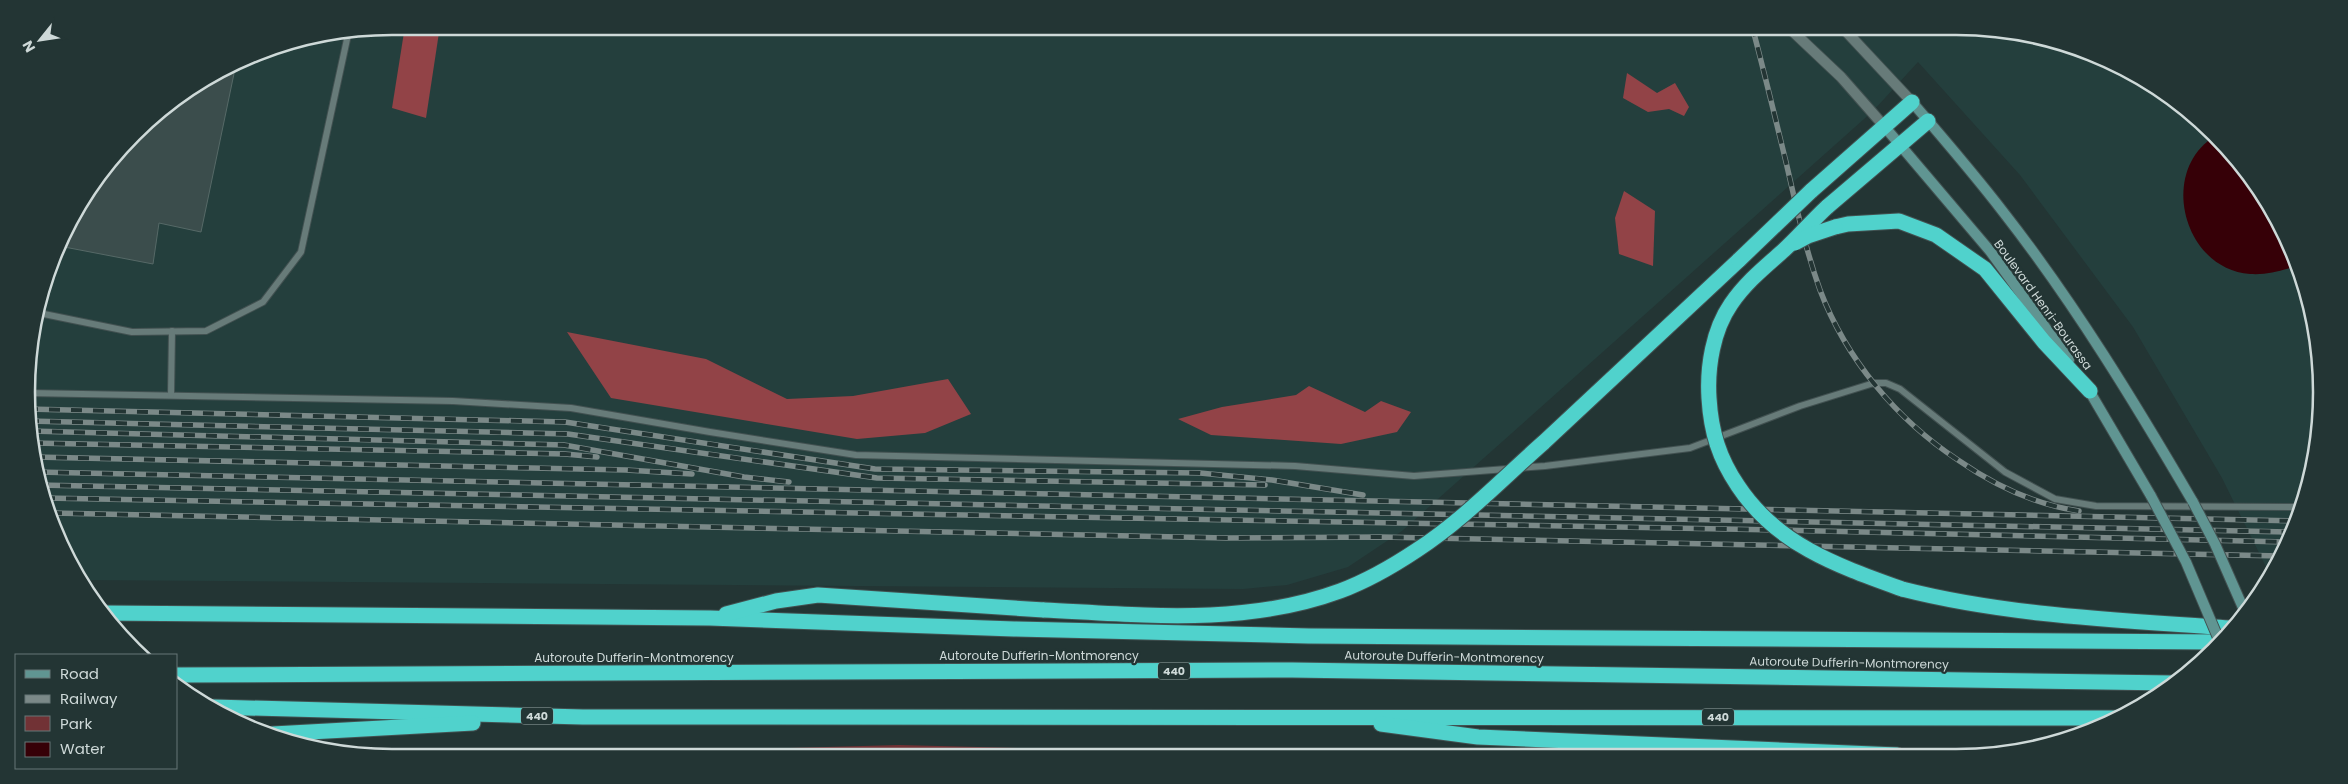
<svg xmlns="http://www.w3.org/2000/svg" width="2348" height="784" viewBox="0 0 2348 784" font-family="Poppins,sans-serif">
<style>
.built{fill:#243f3d}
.green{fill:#713235}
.forest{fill:#924347}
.water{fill:#360007}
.building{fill:#3b4d4c;stroke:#566967}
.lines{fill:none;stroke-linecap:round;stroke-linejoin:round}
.lane-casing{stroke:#425151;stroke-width:8}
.street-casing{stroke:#425151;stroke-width:12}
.secondary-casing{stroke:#425151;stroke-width:12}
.highway-casing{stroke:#425151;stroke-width:17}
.lane{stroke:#677b79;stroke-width:6}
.street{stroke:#677b79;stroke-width:10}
.secondary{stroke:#609592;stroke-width:10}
.highway{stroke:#50d2cc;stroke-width:15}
.rail-casing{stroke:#7b8988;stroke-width:5.5}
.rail{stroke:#233534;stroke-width:4;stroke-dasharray:11;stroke-linecap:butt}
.secondary-bridge-casing{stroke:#425151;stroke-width:12;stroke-linecap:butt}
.highway-bridge-casing{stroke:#425151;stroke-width:17;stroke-linecap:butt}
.secondary-bridge{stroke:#609592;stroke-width:10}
.highway-bridge{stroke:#50d2cc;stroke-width:15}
.labels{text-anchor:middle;stroke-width:4.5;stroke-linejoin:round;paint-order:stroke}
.shield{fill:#233534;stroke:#9ba8a7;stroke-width:1}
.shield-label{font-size:11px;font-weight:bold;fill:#ced9d8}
.street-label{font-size:12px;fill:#ced9d8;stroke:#233534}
.rim{fill:none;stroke:#ced9d8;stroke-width:2.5}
</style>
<rect width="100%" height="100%" fill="#233534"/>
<polygon class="built" points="392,26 1956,26 2050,39 2118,64 2178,102 2231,151 2273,209 2302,274 2319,344 2321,416 2309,486 2271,577 2222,478 2133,327 2020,175 1918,62 1873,111 1402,531 1348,567 1287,585 1243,589 81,580 39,486 27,416 29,345 64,230 102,170 151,117 252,54 321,33"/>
<polygon class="green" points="899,745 1341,756 414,758"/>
<g class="forest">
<polygon points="405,26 440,26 426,118 392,108"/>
<polygon points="1627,73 1657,93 1675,83 1689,107 1684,116 1669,109 1648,112 1623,98"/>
<polygon points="1624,191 1655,211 1653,266 1619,254 1615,218"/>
<polygon points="567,332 706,359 787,399 853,396 948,379 971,414 925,433 857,439 611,398"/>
<polygon points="1309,386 1365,412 1381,401 1411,412 1397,432 1341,444 1211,435 1178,419 1222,407 1296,395"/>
</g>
<path class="water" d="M 2215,136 L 2231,151 L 2273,209 L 2298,265 C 2282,271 2268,275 2250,274 C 2183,269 2158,171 2215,136 Z"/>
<polygon class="building" points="236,64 201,232 159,223 153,264 59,246 64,230 102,170 151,117"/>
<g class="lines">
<g class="lane-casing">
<g id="lane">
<polyline points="39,313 132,332 206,331 263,302 301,252 349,30"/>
<polyline points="28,393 453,401 571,408 710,432 856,455 1295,466 1414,476 1545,466 1690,448 1800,406 1874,383 1886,383 1900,389 2005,472 2055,499 2096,506 2301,507"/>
<polyline points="171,395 172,331"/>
</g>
</g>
<g class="street-casing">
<g id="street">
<polyline points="1787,26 1841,77 1884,126"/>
<polyline points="1841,26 1912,102"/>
</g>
</g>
<g class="secondary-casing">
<g id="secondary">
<path d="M 1912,102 C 1943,138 1975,175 2004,213 C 2075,304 2135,403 2193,502"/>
<polyline points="1884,126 1990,251 2069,360"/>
<polyline points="2087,387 2151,496"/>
</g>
</g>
<g class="highway-casing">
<g id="highway">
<polyline points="1811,191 1912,102"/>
<polyline points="1827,207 1928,121"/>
<polyline points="1835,227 1848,224 1899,221 1936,235 1985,269 2044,342 2090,391"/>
<polyline points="1543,443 1739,260"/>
<path d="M 1902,589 C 2008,616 2120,620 2229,628"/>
<polyline points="102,613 710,618 1014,629 1309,636 2217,642"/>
<polyline points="726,614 776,601 818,595 1044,610"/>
<polyline points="176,675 1292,670 2172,683"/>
<polyline points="214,707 583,717 2116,718"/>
<polyline points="1381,724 1478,737 1897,755"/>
<polyline points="273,734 473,723"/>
</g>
</g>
<use href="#lane" class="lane"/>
<use href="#street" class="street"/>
<use href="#secondary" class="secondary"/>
<use href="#highway" class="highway"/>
<g class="rail-casing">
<g id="rail">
<path d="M 1752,26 C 1764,71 1775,117 1786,162 C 1796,205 1805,248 1820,290 C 1846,359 1897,420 1958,460 C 1994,485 2036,505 2079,511"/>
<polyline points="27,409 565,422 875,469 1200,473 1272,480 1363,495"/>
<polyline points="28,421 568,434 877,478 1265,485"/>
<polyline points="30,431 564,445 744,477 789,482"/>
<polyline points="32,443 565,454 597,457"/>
<polyline points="34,457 626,470 692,474"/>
<polyline points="36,472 2295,521"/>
<polyline points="38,485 2291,532"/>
<polyline points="44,498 1777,530 2286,542"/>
<polyline points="51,513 1226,538 1381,537 2281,556"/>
</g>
</g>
<use href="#rail" class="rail"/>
<g class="secondary-bridge-casing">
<g id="secondary-bridge">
<polyline points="2151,496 2186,562 2219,640"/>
<polyline points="2193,502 2215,544 2244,610"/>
</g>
</g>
<g class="highway-bridge-casing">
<g id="highway-bridge">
<path d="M 1827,207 C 1812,221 1799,236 1784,250 C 1765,267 1746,282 1731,304 C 1713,330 1707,367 1709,398 C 1711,432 1719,458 1738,486 C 1777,545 1838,566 1902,589"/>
<polyline points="1795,243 1808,236 1835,227"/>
<polyline points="1739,260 1811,191"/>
<path d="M 1044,610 C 1143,615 1245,626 1340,591 C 1367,581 1393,566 1417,550 C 1462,521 1502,479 1543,443"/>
</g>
</g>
<use href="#secondary-bridge" class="secondary-bridge"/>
<use href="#highway-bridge" class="highway-bridge"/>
</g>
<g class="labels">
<g class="shield">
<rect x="1158" y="662.5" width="32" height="17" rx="4"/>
<rect x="521" y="707.5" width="32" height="17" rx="4"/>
<rect x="1702" y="708.5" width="32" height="17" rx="4"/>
</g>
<g class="shield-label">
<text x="1174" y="675">440</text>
<text x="537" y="720">440</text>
<text x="1718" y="721">440</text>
</g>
<g class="street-label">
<text transform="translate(2043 305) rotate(54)" y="4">Boulevard Henri-Bourassa</text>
<text x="1039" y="660">Autoroute Dufferin-Montmorency</text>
<text transform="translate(1444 657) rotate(1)" y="4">Autoroute Dufferin-Montmorency</text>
<text x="634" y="662">Autoroute Dufferin-Montmorency</text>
<text transform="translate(1849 663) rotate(1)" y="4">Autoroute Dufferin-Montmorency</text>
</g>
</g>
<path d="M0 0H2348V784H0ZM392 35H1956A357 357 0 0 1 2313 392V392A357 357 0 0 1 1956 749H392A357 357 0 0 1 35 392V392A357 357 0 0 1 392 35Z" fill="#233534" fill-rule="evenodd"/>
<path class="rim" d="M392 35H1956A357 357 0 0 1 2313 392V392A357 357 0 0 1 1956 749H392A357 357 0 0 1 35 392V392A357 357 0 0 1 392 35Z"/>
<rect x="15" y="654" width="162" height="115" fill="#233534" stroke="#677776"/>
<rect x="25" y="670" width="25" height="8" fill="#609592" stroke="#677776"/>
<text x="60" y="679" font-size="15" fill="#ced9d8">Road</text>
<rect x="25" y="695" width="25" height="8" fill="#7b8988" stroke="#677776"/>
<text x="60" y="704" font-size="15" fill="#ced9d8">Railway</text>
<rect x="25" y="716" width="25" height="15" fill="#713235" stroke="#677776"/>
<text x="60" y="729" font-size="15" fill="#ced9d8">Park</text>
<rect x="25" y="742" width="25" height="15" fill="#360007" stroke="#677776"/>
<text x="60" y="754" font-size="15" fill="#ced9d8">Water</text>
<g transform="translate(40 40) rotate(240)" stroke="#233534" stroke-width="4" paint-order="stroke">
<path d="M0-4L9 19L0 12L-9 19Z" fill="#ced9d8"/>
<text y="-8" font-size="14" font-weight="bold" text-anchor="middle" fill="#ced9d8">N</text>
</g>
</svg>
